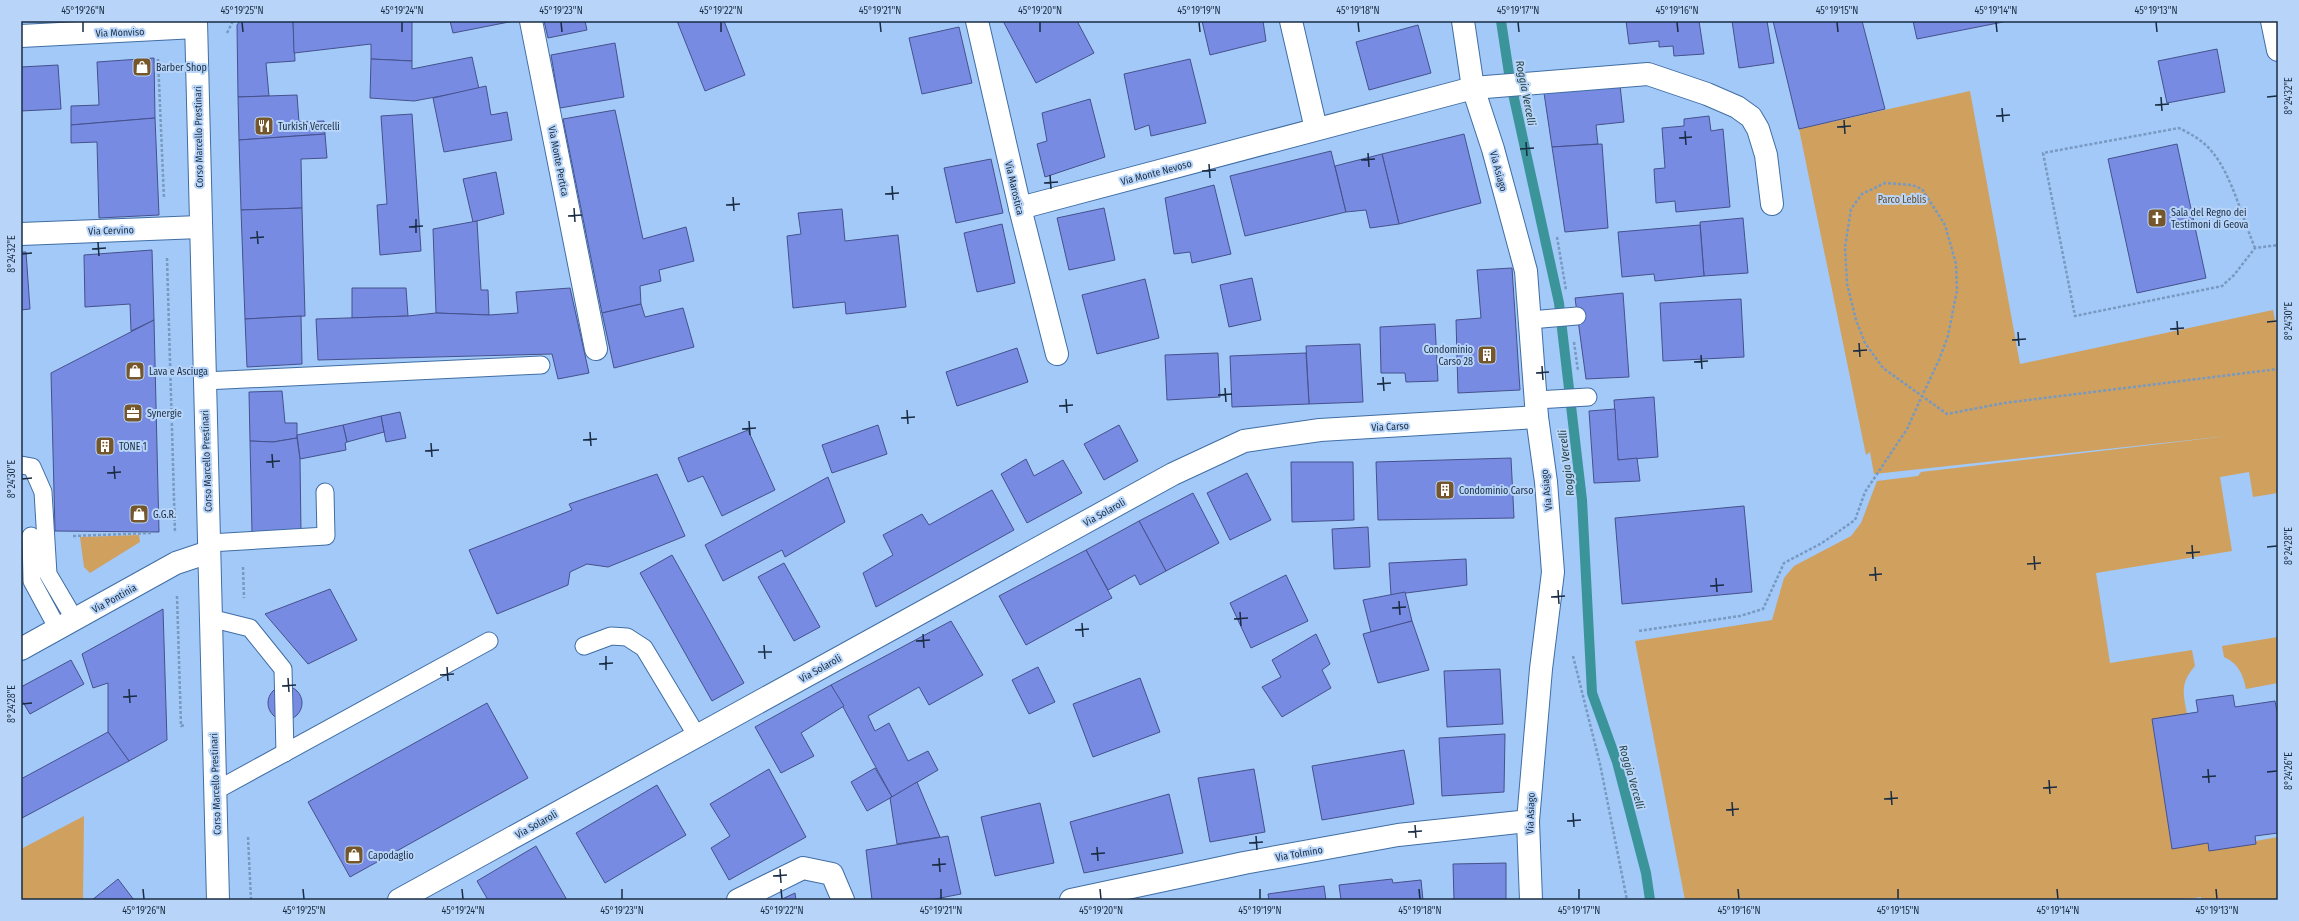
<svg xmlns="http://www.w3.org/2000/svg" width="2299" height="921" viewBox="0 0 2299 921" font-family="'Fira Sans Condensed',sans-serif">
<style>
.green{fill:#d0a05f}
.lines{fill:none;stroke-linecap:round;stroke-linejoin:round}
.stream{stroke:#3b949a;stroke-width:10}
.building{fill:#788be3;stroke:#45518c}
.lane-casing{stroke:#406ea3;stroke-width:19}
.street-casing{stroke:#406ea3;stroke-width:24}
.secondary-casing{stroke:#406ea3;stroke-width:24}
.path{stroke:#7899c0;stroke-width:2.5;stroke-dasharray:3 2;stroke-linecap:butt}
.lane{stroke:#fff;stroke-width:17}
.street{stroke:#fff;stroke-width:22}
.secondary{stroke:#fff;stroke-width:22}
.ticks{fill:none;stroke:#192c43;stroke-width:1.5}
.labels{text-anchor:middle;stroke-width:4;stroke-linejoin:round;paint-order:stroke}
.street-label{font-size:10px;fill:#192c43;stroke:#b8d5f9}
.poi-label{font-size:10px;fill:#192c43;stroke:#b8d5f9;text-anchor:start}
.park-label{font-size:10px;fill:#644823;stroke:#b8d5f9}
.water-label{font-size:11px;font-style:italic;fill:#284342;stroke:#b8d5f9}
.neatline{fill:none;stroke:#192c43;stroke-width:1.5}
.ticks-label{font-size:10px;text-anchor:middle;fill:#192c43}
</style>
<rect width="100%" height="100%" fill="#a2c9f8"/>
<g class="green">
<path d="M 1970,91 L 2020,364 L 2273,310 L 2278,335 L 2278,493 L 2253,497 L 2249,472 L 2220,477 L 2232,551 L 2096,573 L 2110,663 L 2192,650 L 2195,666 C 2180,683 2183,693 2187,714 L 2152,720 L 2172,849 L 2208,843 L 2209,850 L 2256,844 L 2256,841 L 2278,837 L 2278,900 L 2201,900 L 2201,897 L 2182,900 L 1685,900 L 1635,641 L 1772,620 L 1784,578 L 1794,566 L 1851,536 L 1861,523 L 1877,481 L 1918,476 L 1921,472 L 2228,436 L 1874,474 L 1870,452 L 1866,455 L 1799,129 Z"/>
<polygon points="139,535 140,542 90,573 84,567 80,537"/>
<path d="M 2278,637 L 2278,683 L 2246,689 C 2243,674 2238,663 2224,657 L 2222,646 Z"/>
<polygon points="84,816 83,900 21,900 21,849"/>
</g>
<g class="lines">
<polyline class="stream" points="1501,21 1510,80 1559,303 1582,500 1592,693 1617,762 1646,873 1650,900"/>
</g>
<g class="building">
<polygon points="240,21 293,21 295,61 266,63 269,96 238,97 237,25"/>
<polygon points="293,21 412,21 412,61 371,59 371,44 294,53"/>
<polygon points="450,21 514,21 453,33"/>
<polygon points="544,21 585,21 587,30 548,38"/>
<polygon points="677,21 724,21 745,75 705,91"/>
<polygon points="1003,21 1077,21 1094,53 1036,83"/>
<polygon points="1202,21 1263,21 1266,41 1210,55"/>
<polygon points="1626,21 1699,21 1704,54 1674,56 1673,46 1659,47 1659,41 1629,44"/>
<polygon points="1732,21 1767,21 1774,63 1739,68"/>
<polygon points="1773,21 1862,21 1885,109 1799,129"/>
<polygon points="1913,21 2003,21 2003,22 1917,39"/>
<polygon points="1418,25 1431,73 1369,90 1356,42"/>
<polygon points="959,27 972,83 922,94 909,38"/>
<polygon points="615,43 624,97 560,108 551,55"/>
<polygon points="2217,49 2225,92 2167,103 2158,61"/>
<polygon points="472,57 479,89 414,101 370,98 371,59 412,61 412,69"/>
<polygon points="154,58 155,118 71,125 71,106 99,105 97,62"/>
<polygon points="1190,59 1206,123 1151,136 1149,125 1135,130 1124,74"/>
<polygon points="58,65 61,109 21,111 21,67"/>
<polygon points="1620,85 1624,122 1596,125 1598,144 1552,147 1544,93"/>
<polygon points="486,86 491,115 507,112 512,140 444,152 433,98"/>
<polygon points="297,95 299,122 324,121 325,134 239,140 238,97"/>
<polygon points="1090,99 1105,157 1045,177 1037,144 1047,141 1042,113"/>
<polygon points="615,110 643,239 686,227 694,261 659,270 661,281 640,286 641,304 602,313 563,119"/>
<polygon points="412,114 421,251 380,255 377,205 387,204 381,116"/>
<polygon points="1709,116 1711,131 1723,129 1730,207 1676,212 1675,201 1656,203 1654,169 1665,168 1662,128 1684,126 1684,119"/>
<polygon points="155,118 159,215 99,218 97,142 71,143 71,125"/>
<polygon points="325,134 327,158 301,159 302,208 241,210 239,140"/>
<polygon points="1464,134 1481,203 1399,224 1382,154"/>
<polygon points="1602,144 1608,228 1565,232 1552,147"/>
<polygon points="2177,144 2206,278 2137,293 2108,159"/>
<polygon points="1331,151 1346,212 1245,236 1230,176"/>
<polygon points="1382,154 1399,224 1370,228 1366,210 1346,212 1335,166"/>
<polygon points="991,159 1003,213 956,223 944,168"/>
<polygon points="496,172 504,214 473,222 463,179"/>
<polygon points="1214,185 1231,254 1192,263 1190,252 1174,254 1165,198"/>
<polygon points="302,208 305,316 245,319 241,210"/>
<polygon points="1104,208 1115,260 1069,270 1057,218"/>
<polygon points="842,209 845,241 898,235 906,307 846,314 845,302 793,308 787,236 801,234 798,213"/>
<polygon points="1743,218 1748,273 1704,276 1700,222"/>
<polygon points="477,221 481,290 488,290 489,315 436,313 433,229"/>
<polygon points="1002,224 1015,283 977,292 964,233"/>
<polygon points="1700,225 1704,276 1655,281 1654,274 1622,277 1618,232"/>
<polygon points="152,250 154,320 131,331 130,304 85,307 84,255"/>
<polygon points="21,252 26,252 30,309 21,310"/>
<polygon points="1512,268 1520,390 1458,393 1456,320 1481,318 1477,270"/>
<polygon points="1252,278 1261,320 1229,327 1220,285"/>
<polygon points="1145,279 1159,338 1097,354 1082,295"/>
<polygon points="352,288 406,288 408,316 352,318"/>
<polygon points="570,288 589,373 558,379 552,354 318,360 316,319 408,316 436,313 489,315 518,313 516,292"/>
<polygon points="1623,293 1629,377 1586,379 1575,298"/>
<polygon points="1741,299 1744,357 1663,361 1660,303"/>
<polygon points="641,304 645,317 683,308 694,347 614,368 602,313"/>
<polygon points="301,316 302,364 247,367 245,319"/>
<polygon points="154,320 159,532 55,531 51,373"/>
<polygon points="1435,324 1438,381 1406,382 1405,373 1381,373 1380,327"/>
<polygon points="1360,344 1363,402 1309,404 1306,346"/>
<polygon points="1017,348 1028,382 957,406 946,372"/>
<polygon points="1218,353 1220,397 1167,400 1165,355"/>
<polygon points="1306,353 1309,404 1232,407 1230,356"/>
<polygon points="282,391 285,423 297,423 297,438 273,442 250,441 249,392"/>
<polygon points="1654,397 1658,457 1618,460 1614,400"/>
<polygon points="1615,409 1618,460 1637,458 1640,481 1594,483 1589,411"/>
<polygon points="400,412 406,438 386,442 381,416"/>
<polygon points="381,416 384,432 347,442 343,425"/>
<polygon points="343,425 347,442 345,443 346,450 300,459 297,435"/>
<polygon points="878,425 887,454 832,473 822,445"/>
<polygon points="1119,425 1138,461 1104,480 1084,444"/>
<polygon points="748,430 775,490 722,516 703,476 688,482 678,458"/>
<polygon points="297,438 300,459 301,532 252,533 250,441 273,442"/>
<polygon points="1511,458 1514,518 1378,520 1376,462"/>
<polygon points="1026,459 1034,476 1063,460 1082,493 1027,523 1001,474"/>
<polygon points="1291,462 1353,462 1354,520 1292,522"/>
<polygon points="1247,473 1271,520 1230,540 1207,493"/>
<polygon points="657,474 685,536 608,567 587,564 570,572 568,585 497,614 469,550 572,510 569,504"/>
<polygon points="828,477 845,522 785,557 782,550 723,581 705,545"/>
<polygon points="992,490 1014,530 876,607 863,573 893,555 883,535 922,514 929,525"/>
<polygon points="1193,493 1219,543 1166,571 1139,521"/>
<polygon points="1744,506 1752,592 1622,604 1615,518"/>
<polygon points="1139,521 1166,571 1140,585 1135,575 1108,590 1086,550"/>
<polygon points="1368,527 1370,567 1334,569 1332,529"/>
<polygon points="1086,550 1112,598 1026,645 999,596"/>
<polygon points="672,555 744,683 712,701 640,573"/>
<polygon points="1466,559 1467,585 1391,595 1389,563"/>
<polygon points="784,563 820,627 794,641 758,577"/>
<polygon points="1286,575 1308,621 1251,648 1230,603"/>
<polygon points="330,589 357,640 308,664 265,614"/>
<polygon points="1405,592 1412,621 1371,632 1363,600"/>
<polygon points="163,609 167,740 129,761 108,732 108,683 93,688 82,654"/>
<polygon points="951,621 983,675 929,705 919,687 868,716 875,731 889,723 908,761 928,751 938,770 892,797 831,685"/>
<polygon points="1412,621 1429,670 1378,683 1363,634"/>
<polygon points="1316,634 1330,664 1322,670 1331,688 1282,717 1262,687 1281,677 1272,660"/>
<polygon points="71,660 84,684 30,714 21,699 21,687"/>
<polygon points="1038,667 1055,702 1029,714 1012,680"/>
<polygon points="1500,669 1503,724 1447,727 1444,671"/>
<polygon points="1140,678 1160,732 1093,757 1073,704"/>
<polygon points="831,685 844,706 801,733 814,756 781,773 755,727"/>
<circle cx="285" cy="703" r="17"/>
<polygon points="2233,695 2235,707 2275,701 2278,716 2278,833 2255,836 2256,844 2209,851 2208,843 2172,849 2152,719 2198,712 2196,700"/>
<polygon points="487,703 528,778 350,877 308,802"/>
<polygon points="108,732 129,761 22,818 21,779"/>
<polygon points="1505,734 1504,792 1442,796 1439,738"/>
<polygon points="1404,750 1414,804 1322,820 1312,766"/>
<polygon points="875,768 892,797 867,811 851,782"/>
<polygon points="769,769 806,837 729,880 711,848 730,836 710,804"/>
<polygon points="1254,769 1265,832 1210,842 1198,778"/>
<polygon points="917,782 940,837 897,844 890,798"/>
<polygon points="657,785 686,835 605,883 576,833"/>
<polygon points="1169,794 1183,853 1084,873 1070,822"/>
<polygon points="1040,803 1054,863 995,876 981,817"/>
<polygon points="948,836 961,894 930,900 872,900 866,850"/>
<polygon points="536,846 567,900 488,900 477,881"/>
<polygon points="1506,863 1506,900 1454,900 1453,864"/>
<polygon points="118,879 134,900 92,900"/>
<polygon points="1392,879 1393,883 1421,880 1423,900 1341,900 1339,885"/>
<polygon points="1324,886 1326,900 1269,900 1268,894"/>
<polygon points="795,893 796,900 780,900"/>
</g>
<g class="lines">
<g class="lane-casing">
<g id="lane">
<polyline points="1530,320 1577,316"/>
<polyline points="204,381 541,365"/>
<polyline points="1536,400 1588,397"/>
<polyline points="21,465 32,467 43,492 48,574 75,620"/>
<polyline points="31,536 32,581 58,629"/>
<polyline points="209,543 326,536 325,492"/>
<polyline points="210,618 250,628 283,669 285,753"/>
<polyline points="584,646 611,636 627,637 644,648 697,736"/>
<polyline points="215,791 489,641"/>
</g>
</g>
<g class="street-casing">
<g id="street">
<polyline points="531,21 596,349"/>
<polyline points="977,21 1020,208 1057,354"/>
<polyline points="1291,21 1316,129"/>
<polyline points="1463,21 1473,88 1493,149 1526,271 1537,417 1546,482 1553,572 1541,669 1528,821 1531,900"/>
<polyline points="2272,21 2278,50"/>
<polyline points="1020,208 1473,88 1648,74 1707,94 1737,107 1751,117 1758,129 1766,155 1772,204"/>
<polyline points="21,234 200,227"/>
<polyline points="21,649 176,563 209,552"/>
<polyline points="399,900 1173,474 1244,441 1320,430 1537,417"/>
<polyline points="738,900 803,868 832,874 843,900"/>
<polyline points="1071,900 1244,863 1398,835 1528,821"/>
</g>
</g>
<g class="secondary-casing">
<g id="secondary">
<polyline points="196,21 218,900"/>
<polyline points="21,36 196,27"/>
</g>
</g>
<g class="path">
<polyline points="227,33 233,21"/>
<polyline points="158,59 164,199"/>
<polyline points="1557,237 1566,290"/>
<path d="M 2255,248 C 2244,222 2231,174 2213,153 C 2204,141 2191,134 2179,128 L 2043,153 L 2075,316 L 2222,286 L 2234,275 L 2255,248 L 2278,245"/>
<polyline points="167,258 175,533"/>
<polyline points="1574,342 1578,371"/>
<polyline points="73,536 151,533"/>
<polyline points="243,567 244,598"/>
<polyline points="177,596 181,726 185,725"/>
<polyline points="1639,631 1740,616 1763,609 1784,563 1822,543 1855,520 1865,492 1907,429 1922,396 1939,360 1948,336 1957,290 1956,264 1945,225 1922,189 1912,185 1885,183 1862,194 1851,209 1845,247 1847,284 1856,320 1865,343 1883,368 1922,396 1947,414 2004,403 2278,369"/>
<polyline points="1573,656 1600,764 1627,900"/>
<polyline points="248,837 251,900"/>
</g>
<use href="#lane" class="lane"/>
<use href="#street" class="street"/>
<use href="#secondary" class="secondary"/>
</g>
<path class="ticks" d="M 83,22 L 83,32M 242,22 L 243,32M 402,22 L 402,32M 561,22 L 562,32M 721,22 L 721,32M 880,22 L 881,32M 1040,22 L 1040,32M 1199,22 L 1200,32M 1358,22 L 1359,32M 1518,22 L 1519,32M 1677,22 L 1678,32M 1837,22 L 1838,32M 1996,22 L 1997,32M 2156,22 L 2157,32M 2161,97 L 2162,111M 2267,97 L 2277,96M 2155,105 L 2169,104M 2002,108 L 2003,122M 1996,116 L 2010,115M 1844,120 L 1845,134M 1837,127 L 1851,126M 1685,131 L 1686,145M 1679,138 L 1692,137M 1526,142 L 1527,156M 1520,149 L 1534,148M 1368,153 L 1369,167M 1361,160 L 1375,159M 1209,164 L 1210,178M 1202,171 L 1216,170M 1050,175 L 1051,189M 1044,183 L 1058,182M 892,186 L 893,200M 885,194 L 899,193M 733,197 L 734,211M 726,205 L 740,204M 574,208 L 575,222M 568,216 L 582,215M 416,219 L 416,233M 409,227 L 423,226M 257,231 L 258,244M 250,238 L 264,237M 98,242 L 99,256M 92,249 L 106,248M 22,254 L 32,253M 2177,321 L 2178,335M 2267,322 L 2277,321M 2170,329 L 2184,328M 2018,332 L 2019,346M 2012,340 L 2026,339M 1859,343 L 1860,357M 1853,351 L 1867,350M 1701,355 L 1702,369M 1694,362 L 1708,361M 1542,366 L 1543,380M 1536,373 L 1549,372M 1383,377 L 1384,391M 1377,384 L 1391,383M 1225,388 L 1226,402M 1218,395 L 1232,394M 1066,399 L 1067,413M 1059,406 L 1073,405M 907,410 L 908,424M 901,418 L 915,417M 749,421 L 750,435M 742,429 L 756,428M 590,432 L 591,446M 583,440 L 597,439M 431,443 L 432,457M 425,451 L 439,450M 272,454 L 273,468M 266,462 L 280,461M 114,466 L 115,479M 107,473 L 121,472M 22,479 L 32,478M 2192,545 L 2193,559M 2267,547 L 2277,546M 2186,553 L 2200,552M 2034,556 L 2035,570M 2027,564 L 2041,563M 1875,567 L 1876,581M 1869,575 L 1882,574M 1716,578 L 1717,592M 1710,586 L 1724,585M 1558,590 L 1559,604M 1551,597 L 1565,596M 1399,601 L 1400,615M 1392,608 L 1406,607M 1240,612 L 1241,626M 1234,619 L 1248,618M 1082,623 L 1083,637M 1075,630 L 1089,629M 923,634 L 924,648M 916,641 L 930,640M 764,645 L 765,659M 758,652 L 772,652M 606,656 L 606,670M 599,664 L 613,663M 447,667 L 448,681M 440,675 L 454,674M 288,678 L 289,692M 282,686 L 296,685M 129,689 L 130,703M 123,697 L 137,696M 22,704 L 32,703M 2208,769 L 2209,783M 2267,772 L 2277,771M 2202,777 L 2216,776M 2049,780 L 2050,794M 2043,788 L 2057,787M 1891,791 L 1892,805M 1884,799 L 1898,798M 1732,802 L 1733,816M 1726,810 L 1739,809M 1573,813 L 1574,827M 1567,821 L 1581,820M 1415,825 L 1416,838M 1408,832 L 1422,831M 1256,836 L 1257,850M 1249,843 L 1263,842M 1097,847 L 1098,861M 1091,854 L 1105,853M 939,858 L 940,872M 932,865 L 946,864M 780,869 L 781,883M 773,876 L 787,875M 143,889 L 144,899M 303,889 L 304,899M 462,889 L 463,899M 622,889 L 622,899M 781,889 L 782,899M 941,889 L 941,899M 1100,889 L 1101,899M 1260,889 L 1260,899M 1419,889 L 1420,899M 1579,889 L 1579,899M 1738,889 L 1739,899M 1898,889 L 1898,899M 2057,889 L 2058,899M 2216,889 L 2217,899"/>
<defs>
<g id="shop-square" transform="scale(1)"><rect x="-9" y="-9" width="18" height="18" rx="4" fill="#76572c" stroke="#b8d5f9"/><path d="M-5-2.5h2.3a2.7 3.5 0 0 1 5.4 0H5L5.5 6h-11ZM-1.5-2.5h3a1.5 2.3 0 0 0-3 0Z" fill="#fff"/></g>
<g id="restaurant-square" transform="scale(1)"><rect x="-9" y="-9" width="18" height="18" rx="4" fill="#76572c" stroke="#b8d5f9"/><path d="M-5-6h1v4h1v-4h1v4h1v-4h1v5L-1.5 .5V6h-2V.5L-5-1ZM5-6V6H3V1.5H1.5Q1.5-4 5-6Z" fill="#fff"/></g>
<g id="church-square" transform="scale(1)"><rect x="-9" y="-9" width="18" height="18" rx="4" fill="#76572c" stroke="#b8d5f9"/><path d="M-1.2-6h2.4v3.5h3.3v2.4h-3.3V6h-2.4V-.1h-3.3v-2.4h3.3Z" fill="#fff"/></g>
<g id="building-square" transform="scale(1)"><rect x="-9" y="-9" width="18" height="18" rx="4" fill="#76572c" stroke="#b8d5f9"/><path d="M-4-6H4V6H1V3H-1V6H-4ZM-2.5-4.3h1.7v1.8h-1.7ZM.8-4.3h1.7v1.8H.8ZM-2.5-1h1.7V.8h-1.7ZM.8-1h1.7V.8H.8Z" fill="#fff"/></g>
<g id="office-square" transform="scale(1)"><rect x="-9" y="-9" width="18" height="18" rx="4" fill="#76572c" stroke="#b8d5f9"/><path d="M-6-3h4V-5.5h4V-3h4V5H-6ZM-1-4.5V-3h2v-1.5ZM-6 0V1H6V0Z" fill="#fff"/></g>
</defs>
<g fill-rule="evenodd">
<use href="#shop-square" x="142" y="67"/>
<use href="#restaurant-square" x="264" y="126"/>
<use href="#church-square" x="2157" y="218"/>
<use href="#building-square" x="1487" y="355"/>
<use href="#shop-square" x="135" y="371"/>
<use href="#office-square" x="133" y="413"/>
<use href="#building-square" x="105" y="446"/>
<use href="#building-square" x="1445" y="490"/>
<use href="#shop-square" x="139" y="514"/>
<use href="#shop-square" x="354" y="855"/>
</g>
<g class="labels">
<g class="street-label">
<text transform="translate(120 32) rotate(-2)" y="4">Via Monviso</text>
<text transform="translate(198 137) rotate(-91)" y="4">Corso Marcello Prestinari</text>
<text transform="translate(559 161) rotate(79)" y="4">Via Monte Pertica</text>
<text transform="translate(1499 171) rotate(75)" y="4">Via Asiago</text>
<text transform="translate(1156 172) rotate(-15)" y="4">Via Monte Nevoso</text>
<text transform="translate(1015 188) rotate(77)" y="4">Via Marostica</text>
<text transform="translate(111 230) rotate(-2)" y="4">Via Cervino</text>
<text transform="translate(1390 426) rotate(-3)" y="4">Via Carso</text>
<text transform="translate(206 461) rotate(-92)" y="4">Corso Marcello Prestinari</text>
<text transform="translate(1546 490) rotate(-96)" y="4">Via Asiago</text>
<text transform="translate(1104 512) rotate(-29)" y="4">Via Solaroli</text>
<text transform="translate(114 598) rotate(-29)" y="4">Via Pontinia</text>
<text transform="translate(820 668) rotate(-29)" y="4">Via Solaroli</text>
<text transform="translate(215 784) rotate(-92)" y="4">Corso Marcello Prestinari</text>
<text transform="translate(1530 813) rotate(-88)" y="4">Via Asiago</text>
<text transform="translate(536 824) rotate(-29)" y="4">Via Solaroli</text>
<text transform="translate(1299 853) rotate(-10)" y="4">Via Tolmino</text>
</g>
<g class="poi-label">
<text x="156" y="71">Barber Shop</text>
<text x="278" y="130">Turkish Vercelli</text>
<text x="2171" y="216">Sala del Regno dei<tspan x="2171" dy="12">Testimoni di Geova</tspan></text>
<text x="1473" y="353" text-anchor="end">Condominio<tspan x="1473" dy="12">Carso 28</tspan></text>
<text x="149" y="375">Lava e Asciuga</text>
<text x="147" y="417">Synergie</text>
<text x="119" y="450">TONE 1</text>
<text x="1459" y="494">Condominio Carso</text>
<text x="153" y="518">G.G.R.</text>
<text x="368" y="859">Capodaglio</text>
</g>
<g class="park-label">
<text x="1902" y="203">Parco Leblis</text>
</g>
<g class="water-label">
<text transform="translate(1526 93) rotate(79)" y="4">Roggia Vercelli</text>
<text transform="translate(1566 463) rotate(-97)" y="4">Roggia Vercelli</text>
<text transform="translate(1632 777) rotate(74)" y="4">Roggia Vercelli</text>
</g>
</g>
<rect width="2299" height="921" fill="none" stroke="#b8d5f9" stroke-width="44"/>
<rect x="22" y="22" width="2255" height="877" class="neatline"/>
<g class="ticks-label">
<text x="83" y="14">45°19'26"N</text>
<text x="242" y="14">45°19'25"N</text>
<text x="402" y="14">45°19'24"N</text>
<text x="561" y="14">45°19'23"N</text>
<text x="721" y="14">45°19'22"N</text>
<text x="880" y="14">45°19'21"N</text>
<text x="1040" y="14">45°19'20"N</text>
<text x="1199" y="14">45°19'19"N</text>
<text x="1358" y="14">45°19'18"N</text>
<text x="1518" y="14">45°19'17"N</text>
<text x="1677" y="14">45°19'16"N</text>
<text x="1837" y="14">45°19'15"N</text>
<text x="1996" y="14">45°19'14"N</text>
<text x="2156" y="14">45°19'13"N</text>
<text transform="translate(2288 96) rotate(-90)" y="4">8°24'32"E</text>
<text transform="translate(11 254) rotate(-90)" y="4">8°24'32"E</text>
<text transform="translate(2288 321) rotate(-90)" y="4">8°24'30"E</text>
<text transform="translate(11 479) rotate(-90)" y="4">8°24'30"E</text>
<text transform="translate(2288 546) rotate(-90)" y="4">8°24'28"E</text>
<text transform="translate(11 704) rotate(-90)" y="4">8°24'28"E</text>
<text transform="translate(2288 771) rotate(-90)" y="4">8°24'26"E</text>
<text x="144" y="914">45°19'26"N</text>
<text x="304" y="914">45°19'25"N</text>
<text x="463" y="914">45°19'24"N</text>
<text x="622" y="914">45°19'23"N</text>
<text x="782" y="914">45°19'22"N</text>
<text x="941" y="914">45°19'21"N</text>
<text x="1101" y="914">45°19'20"N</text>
<text x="1260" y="914">45°19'19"N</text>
<text x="1420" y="914">45°19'18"N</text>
<text x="1579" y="914">45°19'17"N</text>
<text x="1739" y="914">45°19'16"N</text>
<text x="1898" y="914">45°19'15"N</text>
<text x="2058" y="914">45°19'14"N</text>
<text x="2217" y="914">45°19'13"N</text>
</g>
</svg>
